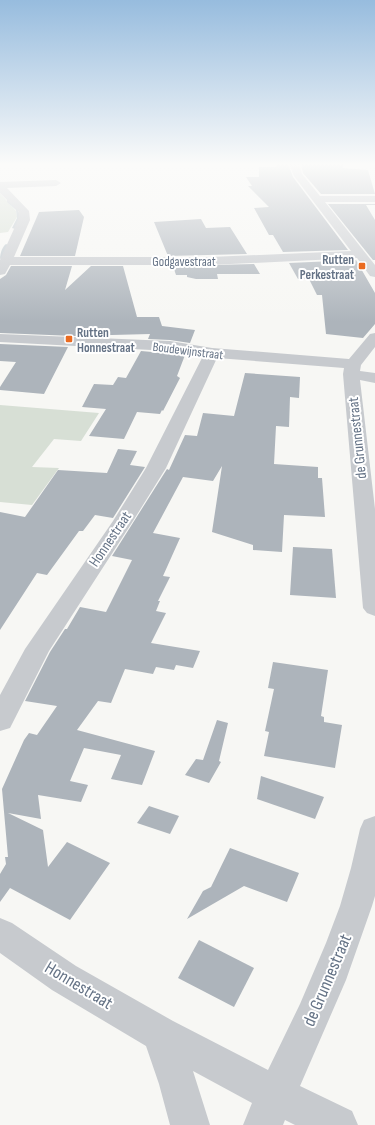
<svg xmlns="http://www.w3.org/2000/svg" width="375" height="1125" viewBox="0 0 375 1125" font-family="'Sofia Sans Condensed',sans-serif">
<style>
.green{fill:#d7dfd5}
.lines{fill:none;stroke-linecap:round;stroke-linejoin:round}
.stream{fill:#bec8ce;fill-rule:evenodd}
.building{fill:#adb4bb}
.minor{fill:#c7cace;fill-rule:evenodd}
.poi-dot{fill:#ea6b21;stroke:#fff;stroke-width:1.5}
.labels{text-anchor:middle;stroke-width:4;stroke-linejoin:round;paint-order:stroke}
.far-poi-label{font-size:13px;font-weight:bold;fill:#657386;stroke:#fff;text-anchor:end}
.far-street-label{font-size:13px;fill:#657386;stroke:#fff}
.street-label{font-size:15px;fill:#657386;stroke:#fff}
.near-street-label{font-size:18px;fill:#657386;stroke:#fff}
</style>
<rect width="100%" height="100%" fill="#f7f7f4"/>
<g class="green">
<polygon points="0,193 16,211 17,217 8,232 0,233"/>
<polygon points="0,405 99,413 81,441 54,439 32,467 59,468 32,505 0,502"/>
</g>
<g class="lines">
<g class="stream">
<polygon points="7,200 9,200 18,210 21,218 15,229 12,228 17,218 16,210 7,202"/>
<path d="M 6,244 L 8,245 L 2,258 L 0,259 C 0,254 2,247 6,244 Z"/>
</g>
</g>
<g class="building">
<polygon points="276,164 288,164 293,177 348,250 283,252 273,235 269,235 254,208 269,207 248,186 252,186 246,177 259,177 259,167 277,167"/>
<polygon points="301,164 343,164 343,168 368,170 375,194 321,194 303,173"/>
<polygon points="328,204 375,204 375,205 366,205 375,220 375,260 373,260"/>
<polygon points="79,210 84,217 75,256 20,256 39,212"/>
<polygon points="201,219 206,228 230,227 247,254 168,256 154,222"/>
<polygon points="356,260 375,293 375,324 363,338 326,334 322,295 317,295 309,279 298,279 289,263"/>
<polygon points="254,264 260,274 217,274 218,279 196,279 187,277 187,275 176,275 173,266"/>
<polygon points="11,266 72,266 65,290 91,266 123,266 137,317 159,317 162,326 195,330 190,343 170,340 148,339 150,334 74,336 0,333 0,279 6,275"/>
<polygon points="0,344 68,347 44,394 0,390 0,387 16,362 0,361"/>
<polygon points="141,351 185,355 177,376 180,378 163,411 162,410 160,414 137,412 124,439 89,436 106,409 82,407 94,384 113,385 118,377 126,378"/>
<polygon points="245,373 300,377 299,398 290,397 289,427 276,426 274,464 318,467 318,478 322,478 325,517 284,515 282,552 253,550 253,545 212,532 222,466 213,481 183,477 153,533 180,538 163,576 170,577 158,601 160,601 156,611 166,613 151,643 200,651 193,668 176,665 174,670 156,667 153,674 125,669 111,703 98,701 77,730 155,751 142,785 111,779 121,755 84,748 70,781 88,785 81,802 38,795 41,819 8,813 43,830 48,867 67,842 110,863 70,920 10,888 0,902 0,874 6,864 5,857 8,857 2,789 24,740 29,733 37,735 57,706 25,701 50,652 65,629 67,629 80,607 106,612 132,560 112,556 167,469 169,470 185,435 197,436 203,413 234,416"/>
<polygon points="118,449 137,451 130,465 145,467 113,518 95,515 83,531 79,531 47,575 37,573 0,630 0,512 25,517 58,470 107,473"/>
<polygon points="293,547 332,549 336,598 290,595"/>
<polygon points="273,662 328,670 321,716 324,717 324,722 342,725 335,768 264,756 269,732 265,731 274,689 268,688"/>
<polygon points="217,720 228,723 219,761 221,762 209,783 185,775 196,759 203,760"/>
<polygon points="261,776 324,797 315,819 257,799"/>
<polygon points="149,806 179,816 170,834 137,823"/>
<polygon points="230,848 299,873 287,902 244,886 187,919 203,891 211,887"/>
<polygon points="199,940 254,968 234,1007 178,978"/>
</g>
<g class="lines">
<g class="minor">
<polygon points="289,164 299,164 302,174 320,196 375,196 375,202 325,202 375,265 375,277 370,276 357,258 210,265 10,265 5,274 0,275 0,260 18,220 19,212 0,193 0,182 56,180 61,183 56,186 7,188 29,211 30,220 14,257 210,257 351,251 294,176"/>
<polygon points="375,333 375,347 361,365 360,371 375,373 375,383 360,380 375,509 375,616 367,613 363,608 343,374 344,368 217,358 166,468 133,521 49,651 10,728 0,731 0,695 25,649 113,521 146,468 203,356 170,351 0,342 0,334 170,341 212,348 349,359 370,334"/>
<polygon points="375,816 375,896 372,906 346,980 300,1086 352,1111 358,1125 295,1125 285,1120 283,1125 243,1125 252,1103 193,1071 210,1125 170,1125 159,1084 146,1046 52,990 0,953 0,918 12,923 76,966 173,1021 268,1070 300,1004 326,943 340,906 351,868 360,829 364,820"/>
</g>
</g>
<linearGradient id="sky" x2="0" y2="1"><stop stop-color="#97bcde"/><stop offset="0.51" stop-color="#fbfbfa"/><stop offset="1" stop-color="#fbfbfa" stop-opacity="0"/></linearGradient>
<rect width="375" height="322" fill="url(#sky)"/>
<g class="poi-dot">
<rect x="358" y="262" width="8" height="8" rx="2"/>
<rect x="65" y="335" width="8" height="8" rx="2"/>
</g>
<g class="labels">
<g class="far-poi-label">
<text x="354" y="264">Rutten<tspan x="354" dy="15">Perkestraat</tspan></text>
<text x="77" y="337" text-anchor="start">Rutten<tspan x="77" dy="15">Honnestraat</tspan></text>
</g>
<g class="far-street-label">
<text x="184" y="266">Godgavestraat</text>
<text transform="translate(188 350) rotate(7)" y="5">Boudewijnstraat</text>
</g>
<g class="street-label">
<text transform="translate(357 438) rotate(-96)" y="5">de Grunnestraat</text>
<text transform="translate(110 539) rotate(-56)" y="5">Honnestraat</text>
</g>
<g class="near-street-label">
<text transform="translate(327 980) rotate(-67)" y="6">de Grunnestraat</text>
<text transform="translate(79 985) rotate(31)" y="6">Honnestraat</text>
</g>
</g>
</svg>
